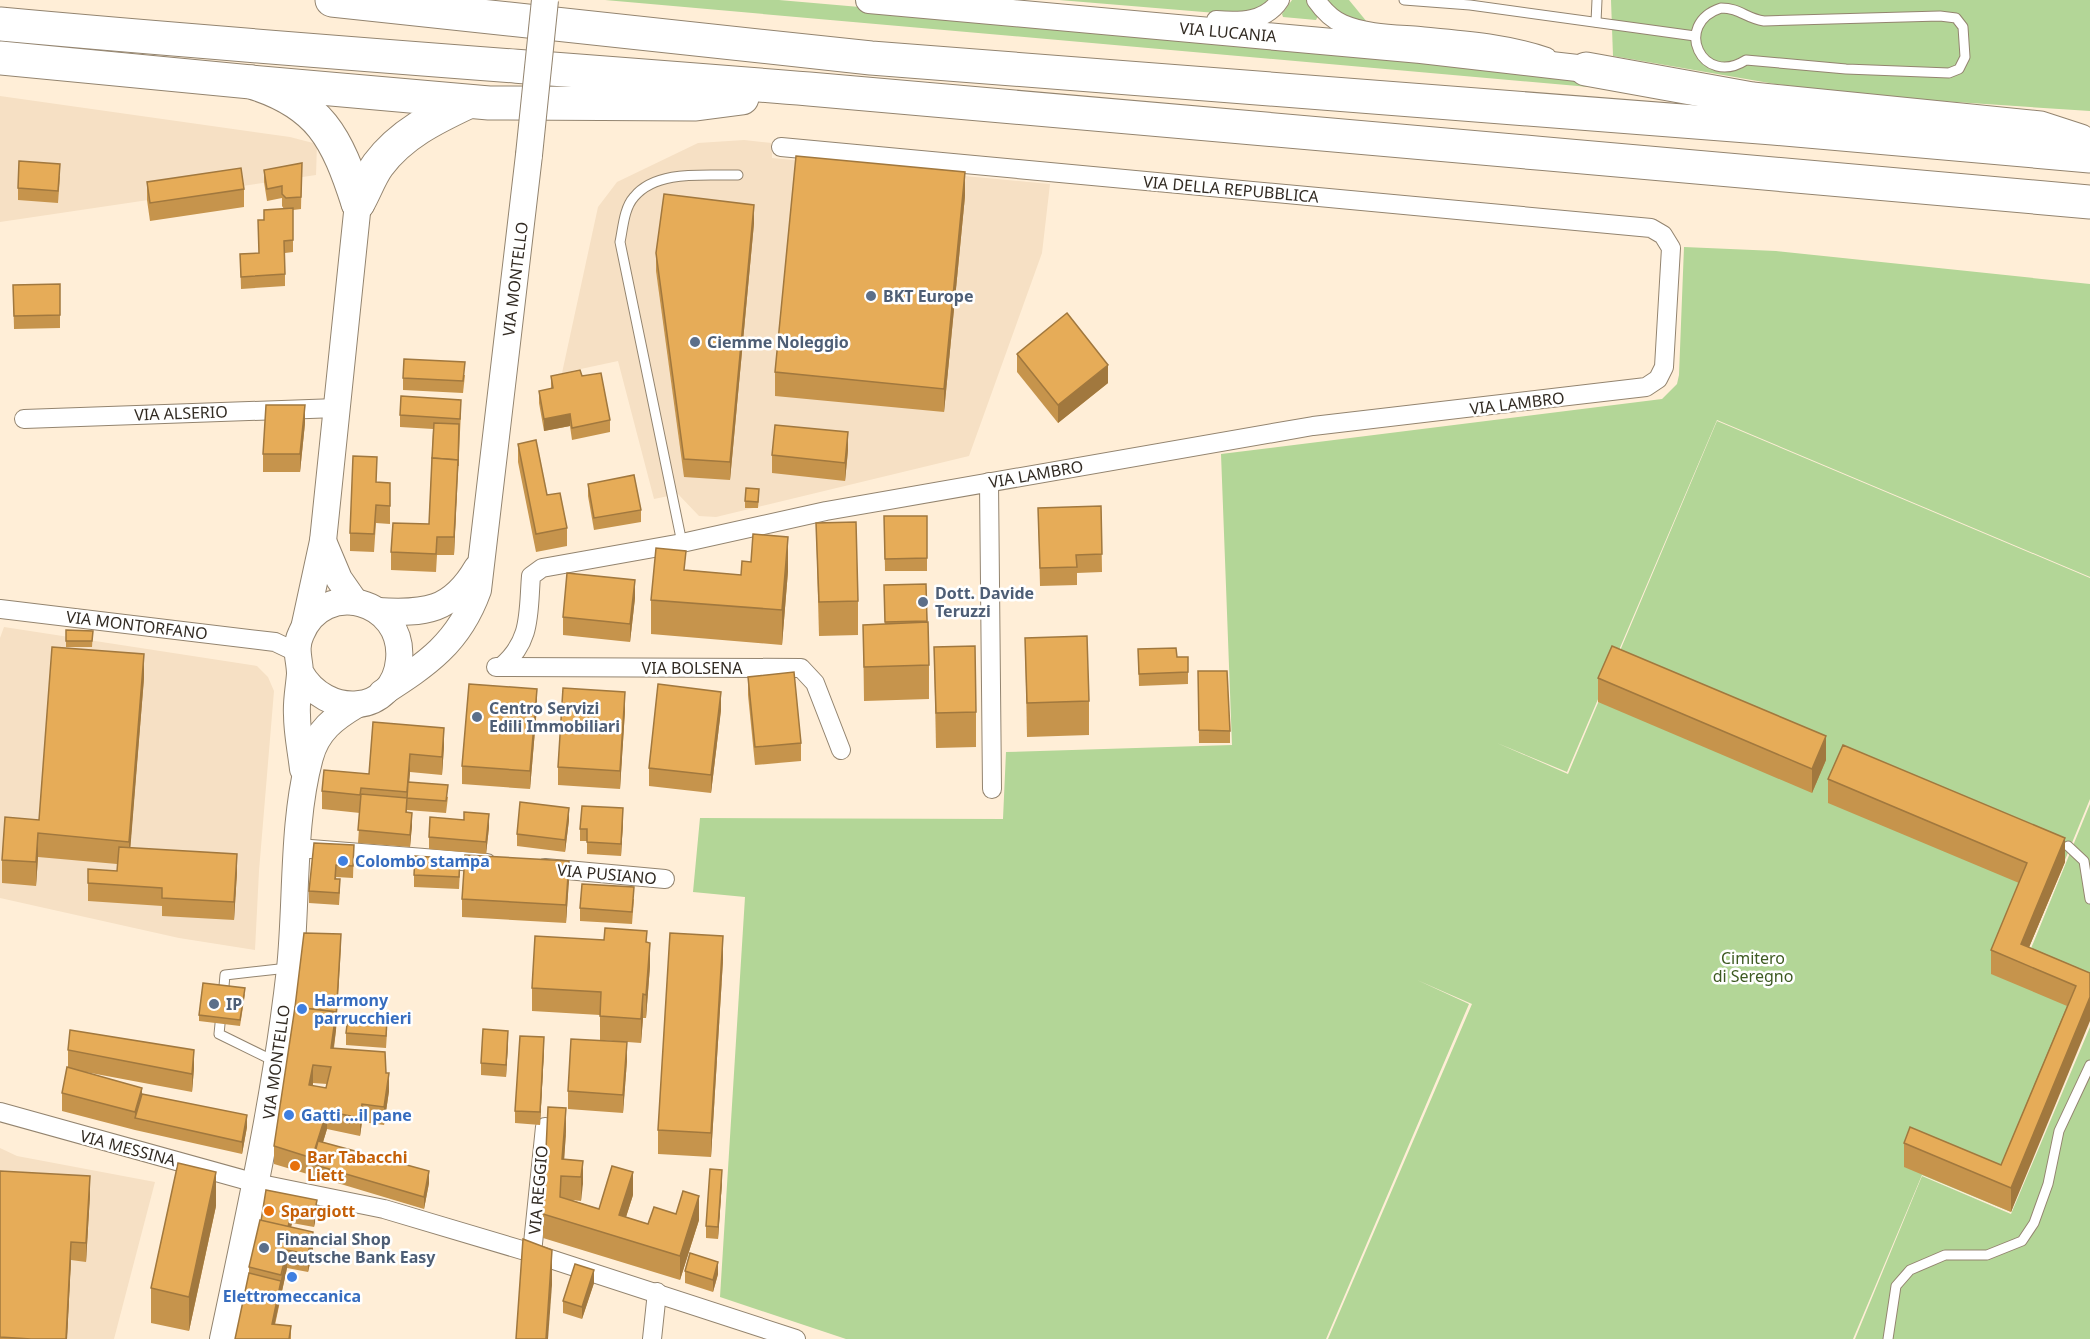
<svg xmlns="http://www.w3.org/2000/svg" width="2090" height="1339" viewBox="0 0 2090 1339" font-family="'Noto Sans',sans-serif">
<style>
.built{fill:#f6e0c4}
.green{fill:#b3d697}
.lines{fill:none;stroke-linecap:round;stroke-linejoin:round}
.lane-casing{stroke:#93846f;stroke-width:11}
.street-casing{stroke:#93846f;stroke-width:20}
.secondary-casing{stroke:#93846f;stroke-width:28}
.highway-casing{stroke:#93846f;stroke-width:35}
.lane{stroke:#fff;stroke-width:9}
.street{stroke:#fff;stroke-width:18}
.secondary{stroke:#fff;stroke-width:26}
.highway{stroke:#fff;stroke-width:33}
.secondary-bridge-casing{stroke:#93846f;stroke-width:28;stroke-linecap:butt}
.secondary-bridge{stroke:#fff;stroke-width:26}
.wall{fill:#c6944c;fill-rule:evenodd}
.shaded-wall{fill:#a1783e}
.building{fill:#e6ac58;stroke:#a1783e;stroke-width:1.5;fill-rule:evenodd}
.service-dot{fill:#5c6f8a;stroke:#fff;stroke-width:2}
.shop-dot{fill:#3f7fe0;stroke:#fff;stroke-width:2}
.food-dot{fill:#e8710a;stroke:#fff;stroke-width:2}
.labels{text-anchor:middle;stroke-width:5;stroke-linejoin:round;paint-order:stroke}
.street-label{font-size:16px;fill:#322b23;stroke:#fff}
.service-label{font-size:16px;font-weight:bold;fill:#4e5e75;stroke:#fff;text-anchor:start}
.shop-label{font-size:16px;font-weight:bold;fill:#366cbe;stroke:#fff;text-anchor:start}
.park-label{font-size:16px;fill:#3d5a21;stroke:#fff}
.food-label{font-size:16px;font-weight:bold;fill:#c56008;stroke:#fff;text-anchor:start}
</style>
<rect width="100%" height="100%" fill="#ffeed7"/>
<g class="built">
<polygon points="0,96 290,137 317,144 316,175 0,222"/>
<polygon points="744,140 772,143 772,158 1050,184 1042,253 969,456 716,517 699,516 678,494 654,499 618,361 562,373 598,207 617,182 698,143"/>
<polygon points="4,627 257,666 268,677 274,691 259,871 255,950 179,938 0,898 0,638"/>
<polygon points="0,1148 17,1156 155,1182 114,1339 0,1339"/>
</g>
<g class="green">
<polygon points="605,0 779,0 1413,55 1591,80 1589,87"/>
<path d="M 1059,0 L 1269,0 C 1259,13 1243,13 1228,14 Z"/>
<polygon points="1292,0 1306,0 1318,16 1316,20 1283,17 1282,14"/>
<path d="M 1326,0 L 1349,0 L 1367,22 C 1350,18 1337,14 1326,0 Z"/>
<polygon points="1611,0 2090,0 2090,111 1880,97 1775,84 1613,56"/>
<polygon points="1684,247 1776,251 2090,284 2090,577 1717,420 1567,772 1497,743 1568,774 1717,421 2090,578 2090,799 2021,967 2023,968 2090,804 2090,997 2011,1212 1922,1175 1853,1339 1328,1339 1472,1004 1417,980 1469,1004 1326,1339 846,1339 720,1297 745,897 693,892 700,818 1003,819 1006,752 1232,745 1221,454 1662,399 1677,384 1679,375"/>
<polygon points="2090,1027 2090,1339 1855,1339 1922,1176 2011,1214"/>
</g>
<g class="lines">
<g class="lane-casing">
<g id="lane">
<polyline points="1404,0 1470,5 1695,36"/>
<path d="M 1721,8 C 1740,8 1745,18 1764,21 L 1940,16 L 1956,18 L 1963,27 L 1965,57 L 1959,69 L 1949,73 L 1846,69 L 1746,60 C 1702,88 1672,24 1721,8 Z"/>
<polyline points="1596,22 1597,0"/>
<path d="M 682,543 L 620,242 C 623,228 624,208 634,197 C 657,169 706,176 738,175"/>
<polyline points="2068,846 2084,861 2090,899"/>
<polyline points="223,997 225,975 288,968"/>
<polyline points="221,1014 219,1034 274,1061"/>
<polyline points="1888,1339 1896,1286 1910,1270 1945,1255 1987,1255 2022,1241 2034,1223 2048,1184 2059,1131 2090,1065"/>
</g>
</g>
<g class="street-casing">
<g id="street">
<path d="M 1316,0 C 1323,10 1331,19 1343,24 C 1366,34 1395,34 1420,36 C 1463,40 1505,43 1547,57"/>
<path d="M 1216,20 C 1240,22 1266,22 1280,0"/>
<polyline points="24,419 337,408"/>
<polyline points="989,482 992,789"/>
<polyline points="0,609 275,642 296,652"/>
<polyline points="496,667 801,668 815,683 841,750"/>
<path d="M 501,667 C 532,641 528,613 531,576 L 542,568 L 682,543 L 826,511 L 1313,426 L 1646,387 L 1658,379 L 1664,367 L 1671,248 L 1663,235 L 1651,228 L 781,147"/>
<polyline points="298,848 487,863"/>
<polyline points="545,868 665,879"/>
<polyline points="0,1112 256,1183 384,1209 532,1253 796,1339"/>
<polyline points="532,1253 545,1127"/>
<polyline points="652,1339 657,1292"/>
</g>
</g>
<g class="secondary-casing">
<g id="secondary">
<polyline points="869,0 1421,50 1586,69"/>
<polyline points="323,541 339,579 355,602"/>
<path d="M 378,611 C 425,614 452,611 477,568"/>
<polyline points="305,624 323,541 358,203"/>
<path d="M 300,672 C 326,719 394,715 399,660 C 405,600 324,578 301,634 C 294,649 300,660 300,674 C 299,688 296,701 297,715 C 297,733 301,751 303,769"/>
<path d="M 382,693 C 427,664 459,643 478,590 L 529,155"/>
<path d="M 223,1339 C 249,1216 276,1094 290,969 C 297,902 292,822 310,757 C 317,731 334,718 356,705"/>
</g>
</g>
<g class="highway-casing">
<g id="highway">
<polyline points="332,0 871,58 1773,128 2090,156"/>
<path d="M 0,24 C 269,49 539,67 809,89 C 1236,125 1663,165 2090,202"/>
<path d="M 0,58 L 251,82 C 320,103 337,138 358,203"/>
<polyline points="1586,69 1752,99 2040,128 2080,141"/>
<polyline points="251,82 489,103 696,104 742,98"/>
<path d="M 358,203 C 365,191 370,176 378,165 C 401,134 434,118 468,102"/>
</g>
</g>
<use href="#lane" class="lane"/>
<use href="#street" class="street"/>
<use href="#secondary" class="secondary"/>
<use href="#highway" class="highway"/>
<g class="secondary-bridge-casing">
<polyline id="secondary-bridge" points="529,155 545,0"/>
</g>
<use href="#secondary-bridge" class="secondary-bridge"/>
</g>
<g class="wall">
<polygon points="302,163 301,209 293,210 293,252 285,253 285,286 241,289 240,254 259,253 264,220 284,209 282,206 282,198 267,201 264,182 264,170"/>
<polygon points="60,176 58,203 18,200 18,188"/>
<polygon points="147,182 244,189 244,207 150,221 147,200"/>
<polygon points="965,196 944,412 775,396 775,372"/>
<polygon points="754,223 730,480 684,477 656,271 656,253"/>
<polygon points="60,284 60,328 14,329 13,285"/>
<polygon points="1017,354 1108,383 1058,423 1017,372"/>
<polygon points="465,375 463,393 403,390 403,378"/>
<polygon points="551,376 582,376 610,420 610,432 572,440 570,426 544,431 539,403 539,391 551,389"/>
<polygon points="461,412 454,555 437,555 436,572 391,570 391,552 429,524 433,429 400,427 400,415"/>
<polygon points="305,423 300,472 263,472 263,454"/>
<polygon points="518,444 547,495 567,528 567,546 536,552 518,462"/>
<polygon points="848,450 845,481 772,473 772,455"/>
<polygon points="377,482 390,501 390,524 376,523 374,552 350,551 350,533"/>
<polygon points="588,484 641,510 641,522 594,530 588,496"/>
<polygon points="759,495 758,508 745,508 745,501"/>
<polygon points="1101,506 1102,572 1077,573 1077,585 1040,586 1038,508"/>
<polygon points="884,516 927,516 927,571 885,571"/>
<polygon points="816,523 858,601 858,635 819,636"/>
<polygon points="686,570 741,575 788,571 782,645 651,634 651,600"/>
<polygon points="926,584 929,665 929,699 864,701 863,625 885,624 884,585"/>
<polygon points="635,598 630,642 563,635 563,617"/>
<polygon points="66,630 93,631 92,647 66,647"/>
<polygon points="1025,638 1089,701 1089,735 1027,737"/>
<polygon points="934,647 976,712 976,747 936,748"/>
<polygon points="1138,649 1177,657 1188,657 1188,684 1139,686"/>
<polygon points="1198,671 1230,731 1230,743 1199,743"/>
<polygon points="748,677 801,743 801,761 755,765 748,695"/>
<polygon points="144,678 130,848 237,872 234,920 162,916 162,906 88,901 88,883 117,871 117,864 38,857 36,886 2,883 2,860 39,820"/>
<polygon points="1598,678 1826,760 1812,793 1598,702"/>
<polygon points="537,707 530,789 462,784 462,766"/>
<polygon points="625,710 620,789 558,785 558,767"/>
<polygon points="721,710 711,793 649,786 649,768"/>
<polygon points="373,722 444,746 442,775 410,772 409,782 448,797 446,813 407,810 407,812 412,825 410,847 358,843 360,813 322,809 322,791 369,774"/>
<polygon points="1828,779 2065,862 2029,947 2090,973 2011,1212 1904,1167 1904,1143 2001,1165 2067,1006 1991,974 1991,950 2019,883 1828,803"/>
<polygon points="464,820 489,827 486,854 429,849 429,837"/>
<polygon points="569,820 565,852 517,846 517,834"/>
<polygon points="623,821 621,856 587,854 587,841 580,841 580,829"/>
<polygon points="354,845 353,878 336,877 340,891 339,905 309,903 309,891"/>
<polygon points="460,871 459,889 414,887 414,875"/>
<polygon points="569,879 566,923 462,917 462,899"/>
<polygon points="634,899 632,924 580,921 580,908"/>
<polygon points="647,942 650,966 646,1018 643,1018 641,1043 600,1040 600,1015 532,1011 532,988"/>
<path d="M 341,947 L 336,1030 L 334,1048 L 386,1073 L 389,1091 L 384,1125 L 362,1122 L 360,1136 L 327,1129 L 323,1142 L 429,1183 L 424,1209 L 274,1164 L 274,1146 ZM 313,1083 L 327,1084 L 326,1088 L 313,1086 Z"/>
<polygon points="723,960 711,1157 658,1154 658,1130"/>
<polygon points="245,994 240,1026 199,1021 199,1015"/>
<polygon points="387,1032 386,1048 346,1045 346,1033"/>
<polygon points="508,1043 506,1077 481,1075 481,1063"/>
<polygon points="68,1050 194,1068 192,1092 80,1071 142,1094 247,1127 242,1154 135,1130 62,1111 62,1093 68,1067"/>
<polygon points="544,1050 540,1125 515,1123 515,1111"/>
<polygon points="627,1060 623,1113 568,1109 568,1091"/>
<polygon points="566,1132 564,1159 583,1161 581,1201 572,1200 599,1209 633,1195 626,1217 648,1224 676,1214 699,1220 680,1280 543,1238 543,1214"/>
<polygon points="0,1171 90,1194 86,1262 71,1260 67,1339 0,1339"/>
<polygon points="722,1182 718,1239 706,1238 706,1226"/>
<polygon points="266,1190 317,1212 314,1227 292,1223 291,1227 313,1250 308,1272 287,1268 275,1325 291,1326 291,1339 235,1339 249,1273 249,1267 261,1221"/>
<polygon points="216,1206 189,1331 151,1323 151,1288"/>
<polygon points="685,1271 718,1274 713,1292 685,1283"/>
<polygon points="594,1283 582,1319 563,1313 563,1301"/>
</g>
<g class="shaded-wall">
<polygon points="965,172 965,196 944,412 944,389"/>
<polygon points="754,205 754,223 730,480 730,462"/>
<polygon points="1108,365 1108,383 1058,423 1058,405"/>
<polygon points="305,405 305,423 300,472 300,454"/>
<polygon points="570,414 570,426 544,431 544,419"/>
<polygon points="459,424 459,436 454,555 454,537"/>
<polygon points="848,432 848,450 845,481 845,463"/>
<polygon points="788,537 788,571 782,645 782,610"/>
<polygon points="635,580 635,598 630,642 630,624"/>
<polygon points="144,654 144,678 129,865 129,842"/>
<polygon points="537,689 537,707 530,789 530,771"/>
<polygon points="625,692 625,710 620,789 620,771"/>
<polygon points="721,692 721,710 711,793 711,775"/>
<polygon points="444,728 444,746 442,775 442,757"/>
<polygon points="1826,736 1826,760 1812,793 1812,769"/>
<polygon points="410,754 410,772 408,798 407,792"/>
<polygon points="569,808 569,820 565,852 565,840"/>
<polygon points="623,808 623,821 621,856 621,844"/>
<polygon points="412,813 412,825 410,847 410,835"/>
<polygon points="489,814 489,827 486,854 486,842"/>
<polygon points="38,833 38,857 36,886 36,862"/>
<polygon points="2065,838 2065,862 2022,964 2021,944"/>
<polygon points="237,854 237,872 234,920 234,902"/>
<polygon points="569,861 569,879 566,923 566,905"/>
<polygon points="341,934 336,1030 331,1066 331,1048"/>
<polygon points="723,936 723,960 711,1157 711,1133"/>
<polygon points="650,943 650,966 646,1018 646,995"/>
<polygon points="643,994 643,1018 641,1043 641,1019"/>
<polygon points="2090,997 2090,1021 2011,1212 2011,1188"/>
<polygon points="508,1031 508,1043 506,1077 506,1065"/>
<polygon points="544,1037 544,1050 540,1125 540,1112"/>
<polygon points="627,1042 627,1060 623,1113 623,1095"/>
<polygon points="194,1050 194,1068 192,1092 192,1074"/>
<polygon points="313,1065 313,1083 309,1103 309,1085"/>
<polygon points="389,1073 389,1091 384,1125 384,1107"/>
<polygon points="142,1088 142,1106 135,1118 135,1112"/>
<polygon points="362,1104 362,1122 360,1136 360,1118"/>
<polygon points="566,1108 566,1132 563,1176 562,1159"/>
<polygon points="327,1111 327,1129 316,1165 312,1164 312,1158"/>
<polygon points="247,1115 247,1127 242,1154 242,1142"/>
<polygon points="583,1161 583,1184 581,1201 581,1177"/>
<polygon points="722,1170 722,1182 718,1239 718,1227"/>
<polygon points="429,1171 429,1183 424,1209 424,1197"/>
<polygon points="216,1172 216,1206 189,1331 189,1297"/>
<polygon points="633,1172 633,1195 619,1239 619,1215"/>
<polygon points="90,1176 90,1194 86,1262 86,1243"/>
<polygon points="699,1196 699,1220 680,1280 680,1256"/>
<polygon points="317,1200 317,1212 314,1227 314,1215"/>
<polygon points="292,1211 292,1223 287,1245 287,1233"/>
<polygon points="313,1232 313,1250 308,1272 308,1254"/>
<polygon points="71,1242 71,1260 67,1339 66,1339"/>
<polygon points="287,1250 287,1268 272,1336 272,1324"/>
<polygon points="552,1250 552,1285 548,1339 546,1339"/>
<polygon points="718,1262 718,1274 713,1292 713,1280"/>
<polygon points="594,1270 594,1283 582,1319 582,1307"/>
</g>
<g class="building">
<polygon points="796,156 965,172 944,389 775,372"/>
<polygon points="19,161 60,164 58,191 18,188"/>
<polygon points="302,163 301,197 286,198 282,194 282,186 267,189 264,170"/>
<polygon points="241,168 244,189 150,203 147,182"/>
<polygon points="664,194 754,205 730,462 684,459 656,253"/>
<polygon points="293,208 293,240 284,241 285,274 241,277 240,254 259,253 258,220 264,220 264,210"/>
<polygon points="60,284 60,315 14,316 13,285"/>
<polygon points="1067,313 1108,365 1058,405 1017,354"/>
<polygon points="404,359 465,362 463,381 403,378"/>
<polygon points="580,370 582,376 601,373 610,420 572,428 570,414 544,419 539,391 553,388 551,376"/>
<polygon points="401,396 461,400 460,419 400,415"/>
<polygon points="266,405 305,405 300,454 263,454"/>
<polygon points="434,423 459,424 458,466 458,460 432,458"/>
<polygon points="775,425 848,432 845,463 772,455"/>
<polygon points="536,440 547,495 560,493 567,528 536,534 518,444"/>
<polygon points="353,456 377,457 376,482 390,483 390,506 376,505 374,534 350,533"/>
<polygon points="432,458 458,460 454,537 437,537 436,554 391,552 393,523 429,524"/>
<polygon points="634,475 641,510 594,518 588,484"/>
<polygon points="746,488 759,489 758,502 745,501"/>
<polygon points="1101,506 1102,554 1076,555 1077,567 1040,568 1038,508"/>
<polygon points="884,516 927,516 927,558 885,559"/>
<polygon points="856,522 858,601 819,602 816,523"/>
<polygon points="753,534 788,537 782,610 651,600 656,548 686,551 684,570 741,575 742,561 751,562"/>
<polygon points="567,573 635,580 630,624 563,617"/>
<polygon points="926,584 927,621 885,622 884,585"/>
<polygon points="928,622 929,665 864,667 863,625"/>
<polygon points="66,630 93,631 92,641 66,641"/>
<polygon points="1087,636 1089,701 1027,703 1025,638"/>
<polygon points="975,646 976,712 936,713 934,647"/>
<polygon points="1612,646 1826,736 1812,769 1598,678"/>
<polygon points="52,647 144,654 129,842 38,833 36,862 2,860 5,817 39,820"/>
<polygon points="1176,648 1177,657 1188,657 1188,672 1139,674 1138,649"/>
<polygon points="1198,671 1227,671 1230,731 1199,730"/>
<polygon points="794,672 801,743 755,747 748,677"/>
<polygon points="469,684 537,689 530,771 462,766"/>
<polygon points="658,684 721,692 711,775 649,768"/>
<polygon points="563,688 625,692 620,771 558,767"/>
<polygon points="373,722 444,728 442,757 410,754 407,792 361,788 360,795 322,791 324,770 369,774"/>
<polygon points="1843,745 2065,838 2021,944 2090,973 2090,997 2011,1188 1904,1143 1910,1127 2001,1165 2076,986 1991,950 2027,863 1828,779"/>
<polygon points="408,782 448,785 446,801 407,798 406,812 412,813 410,835 358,830 361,794 407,798"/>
<polygon points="520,802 569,808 565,840 517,834"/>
<polygon points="582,806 623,808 621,844 587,842 587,829 580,829"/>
<polygon points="464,812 489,814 486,842 429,837 430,817 464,820"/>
<polygon points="314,843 354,845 353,866 336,865 335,879 340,879 339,893 309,891"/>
<polygon points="119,847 237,854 234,902 162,898 162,888 88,883 88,869 117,871"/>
<polygon points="465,855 569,861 566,905 462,899"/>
<polygon points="415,856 460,859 459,877 414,875"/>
<polygon points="582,884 634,887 632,912 580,908"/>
<polygon points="605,928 647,931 646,942 650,943 646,995 643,994 641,1019 600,1016 601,992 532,988 535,936 604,940"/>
<polygon points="304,933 341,934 336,1018 336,1012 295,1007"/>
<polygon points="670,933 723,936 711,1133 658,1130"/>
<polygon points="203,983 245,988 240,1020 199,1015"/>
<path d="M 295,1007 L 336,1012 L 331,1048 L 385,1052 L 386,1073 L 389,1073 L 384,1107 L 362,1104 L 360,1118 L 327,1111 L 312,1158 L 274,1146 ZM 313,1065 L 331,1067 L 326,1088 L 309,1085 Z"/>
<polygon points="348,1017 387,1020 386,1036 346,1033"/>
<polygon points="483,1029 508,1031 506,1065 481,1063"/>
<polygon points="70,1030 194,1050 192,1074 68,1050"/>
<polygon points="520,1036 544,1037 540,1112 515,1111"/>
<polygon points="571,1039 627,1042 623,1095 568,1091"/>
<polygon points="67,1067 142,1088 135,1112 62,1093"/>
<polygon points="142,1094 247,1115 242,1142 135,1118"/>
<polygon points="548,1107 566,1108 562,1159 583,1161 581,1177 561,1176 560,1197 599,1209 612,1166 633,1172 619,1215 648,1224 654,1207 676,1214 683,1191 699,1196 680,1256 543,1214"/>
<polygon points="318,1141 429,1171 424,1197 312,1164"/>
<polygon points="178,1163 216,1172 189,1297 151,1288"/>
<polygon points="710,1169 722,1170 718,1227 706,1226"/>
<polygon points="0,1171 90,1176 86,1243 71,1242 66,1339 31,1339 0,1337"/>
<polygon points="266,1190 317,1200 314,1215 292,1211 288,1227 261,1221"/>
<polygon points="260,1220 313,1232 308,1254 287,1250 281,1275 249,1267"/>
<polygon points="523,1239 552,1250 546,1339 516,1339"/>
<polygon points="690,1253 718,1262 713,1280 685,1271"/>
<polygon points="575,1264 594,1270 582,1307 563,1301"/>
<polygon points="249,1273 281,1281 272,1324 291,1326 289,1339 235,1339"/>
</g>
<g class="service-dot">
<circle cx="871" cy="296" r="6"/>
<circle cx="695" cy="342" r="6"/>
<circle cx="923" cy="602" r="6"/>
<circle cx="477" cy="717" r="6"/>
<circle cx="214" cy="1004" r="6"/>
<circle cx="264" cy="1248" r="6"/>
</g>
<g class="shop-dot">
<circle cx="343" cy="861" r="6"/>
<circle cx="302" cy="1009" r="6"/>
<circle cx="289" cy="1115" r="6"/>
<circle cx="292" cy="1277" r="6"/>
</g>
<g class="food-dot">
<circle cx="295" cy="1166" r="6"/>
<circle cx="269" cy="1211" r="6"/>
</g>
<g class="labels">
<g class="street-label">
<text transform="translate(1228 32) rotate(5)" y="6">VIA LUCANIA</text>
<text transform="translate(1231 189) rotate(5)" y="6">VIA DELLA REPUBBLICA</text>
<text transform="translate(515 279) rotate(-83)" y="6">VIA MONTELLO</text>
<text transform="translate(1517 403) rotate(-7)" y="6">VIA LAMBRO</text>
<text transform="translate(181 413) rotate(-2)" y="6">VIA ALSERIO</text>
<text transform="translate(1036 474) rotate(-10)" y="6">VIA LAMBRO</text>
<text transform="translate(137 625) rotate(7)" y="6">VIA MONTORFANO</text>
<text x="692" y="674">VIA BOLSENA</text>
<text transform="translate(607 874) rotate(5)" y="6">VIA PUSIANO</text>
<text transform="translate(276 1062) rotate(-82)" y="6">VIA MONTELLO</text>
<text transform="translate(128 1148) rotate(15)" y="6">VIA MESSINA</text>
<text transform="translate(538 1190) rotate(-85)" y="6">VIA REGGIO</text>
</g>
<g class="service-label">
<text x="883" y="302">BKT Europe</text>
<text x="707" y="348">Ciemme Noleggio</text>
<text x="935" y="599">Dott. Davide<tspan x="935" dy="18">Teruzzi</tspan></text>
<text x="489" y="714">Centro Servizi<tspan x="489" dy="18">Edili Immobiliari</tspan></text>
<text x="226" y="1010">IP</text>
<text x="276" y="1245">Financial Shop<tspan x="276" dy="18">Deutsche Bank Easy</tspan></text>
</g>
<g class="shop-label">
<text x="355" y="867">Colombo stampa</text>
<text x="314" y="1006">Harmony<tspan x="314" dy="18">parrucchieri</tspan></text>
<text x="301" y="1121">Gatti ...il pane</text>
<text x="292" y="1302" text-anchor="middle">Elettromeccanica</text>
</g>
<g class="park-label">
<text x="1753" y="964">Cimitero<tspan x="1753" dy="18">di Seregno</tspan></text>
</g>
<g class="food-label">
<text x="307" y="1163">Bar Tabacchi<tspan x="307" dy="18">Liett</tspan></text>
<text x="281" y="1217">Spargiott</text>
</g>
</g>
</svg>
